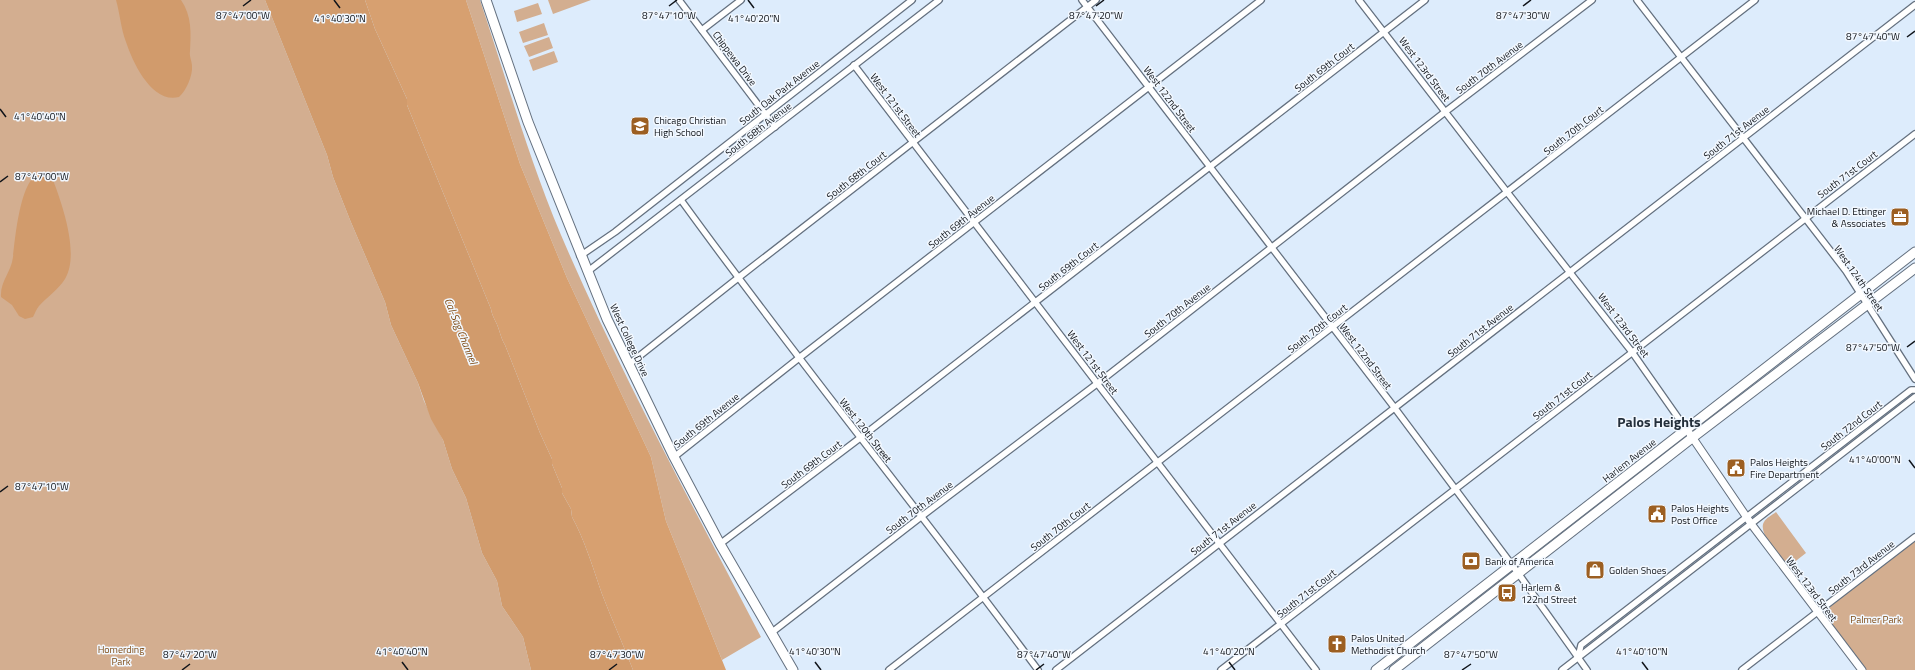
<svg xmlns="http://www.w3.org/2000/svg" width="1915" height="670" viewBox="0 0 1915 670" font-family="'Titillium Web',sans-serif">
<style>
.green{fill:#d3ae90}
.forest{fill:#d7a070}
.water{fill:#d19b6c}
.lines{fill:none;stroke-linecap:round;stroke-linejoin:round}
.minor-casing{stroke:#64707f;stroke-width:8}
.tertiary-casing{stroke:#64707f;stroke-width:9}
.primary-casing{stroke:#64707f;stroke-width:11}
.minor{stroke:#fff;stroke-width:5.5}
.tertiary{stroke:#fff;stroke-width:7}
.primary{stroke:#fff;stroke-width:9}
.ticks{fill:none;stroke:#10141a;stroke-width:1.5}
.labels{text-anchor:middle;stroke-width:3;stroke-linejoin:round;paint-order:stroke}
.street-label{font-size:10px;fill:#10141a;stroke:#f2f8ff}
.poi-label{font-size:10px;fill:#10141a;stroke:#f2f8ff;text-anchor:start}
.park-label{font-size:10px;fill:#7e4a13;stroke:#f2f8ff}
.water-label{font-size:11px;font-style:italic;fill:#7c4710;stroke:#f2f8ff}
.district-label{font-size:14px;font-weight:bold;fill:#242f3b;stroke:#f2f8ff}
.ticks-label{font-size:10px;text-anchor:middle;fill:#10141a;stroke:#f2f8ff;stroke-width:3;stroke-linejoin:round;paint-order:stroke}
</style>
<rect width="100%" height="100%" fill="#ddecfc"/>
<g class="green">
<polygon points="0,0 265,0 327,155 333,177 350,220 385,302 391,325 418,383 424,401 443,440 452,469 466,498 482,553 497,581 502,606 523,637 531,670 0,670"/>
<path d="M 466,0 L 480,0 C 506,78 529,159 561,235 C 620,373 692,504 761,637 L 722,660 L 666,521 L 651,457 L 567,278 L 520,164 Z"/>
<polygon points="548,0 591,0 553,14"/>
<polygon points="538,3 542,14 517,22 514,11"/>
<polygon points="544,23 548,35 523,43 519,32"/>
<polygon points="549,37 553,48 529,57 524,46"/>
<polygon points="554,51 558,62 533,71 529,60"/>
<path d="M 1776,512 L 1806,553 L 1788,567 C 1781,558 1757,533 1764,522 C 1766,518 1772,515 1776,512 Z"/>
<polygon points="1915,541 1915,670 1866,670 1827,619 1826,612 1832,605"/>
</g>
<path class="forest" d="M 365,0 L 466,0 L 520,164 L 567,278 L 651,457 L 666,521 L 726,670 L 633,670 C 623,644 612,620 602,594 C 594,571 584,538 572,517 L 571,509 L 562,493 L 562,488 L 552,464 L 552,459 L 540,433 L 505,345 C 502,340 501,336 499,330 C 497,322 492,317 491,309 L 407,105 L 407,99 L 375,29 Z"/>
<g class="water">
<path d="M 116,0 L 181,0 C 192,16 191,33 190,51 C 189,56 192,61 192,66 C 193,75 186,91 179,97 C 152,104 133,63 126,42 C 121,29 120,14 116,0 Z"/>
<path d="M 265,0 L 365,0 L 375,29 L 407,99 L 407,105 L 491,309 C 492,317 497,322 499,330 C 501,336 502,340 505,345 L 540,433 L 552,459 L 552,464 L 562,488 L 562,493 L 571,509 L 572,517 C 584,538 594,571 602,594 C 612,620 623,644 633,670 L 531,670 L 523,637 L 502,606 L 497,581 L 482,553 L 466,498 L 452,469 L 443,440 L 431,419 L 418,383 L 391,325 L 385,302 L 350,220 L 333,177 L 327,155 Z"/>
<path d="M 39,174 L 51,177 L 53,180 C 62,204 80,254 65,279 C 58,290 47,297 39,306 C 36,310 35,313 33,317 L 25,319 L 19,316 L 12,305 L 1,297 C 0,281 11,273 13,257 C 15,241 20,179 39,174 Z"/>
</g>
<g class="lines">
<g class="minor-casing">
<g id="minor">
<polyline points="679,0 775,127"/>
<polyline points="1082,0 1394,407 1518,573 1587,670"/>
<polyline points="1359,0 1507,192 1632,352 1686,429"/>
<polyline points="1637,0 1846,271 1915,379"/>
<polyline points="702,30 741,0"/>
<polyline points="854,65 1316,670"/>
<path d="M 681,200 C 797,360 921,512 1038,670"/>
<polyline points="580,256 615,232 912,0"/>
<polyline points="587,272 939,0"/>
<polyline points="628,365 738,278 1096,0"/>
<polyline points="674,457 799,358 1261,0"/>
<polyline points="720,544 860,438 1425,0"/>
<polyline points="771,633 922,516 1098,383 1445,112 1592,0"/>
<polyline points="1578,658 1581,645 1911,390 1915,390"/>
<polyline points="889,670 1755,0"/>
<polyline points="1056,670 1915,5"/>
<polyline points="1221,670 1915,134"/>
<polyline points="1562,670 1915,397"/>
<polyline points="1742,670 1915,537"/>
</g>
</g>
<g class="tertiary-casing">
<polyline id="tertiary" points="1690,434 1752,525 1862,670"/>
</g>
<g class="primary-casing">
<g id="primary">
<polyline points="486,0 528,122 607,319 674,457 720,544 793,670"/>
<polyline points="1376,670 1915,252"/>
<polyline points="1394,670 1692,438 1915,268"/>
</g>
</g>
<use href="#minor" class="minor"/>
<use href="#tertiary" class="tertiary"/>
<use href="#primary" class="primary"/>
</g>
<path class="ticks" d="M 334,0 L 340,8M 748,0 L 754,8M 243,6 L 251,0M 669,6 L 677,0M 1096,6 L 1104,0M 1523,6 L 1531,0M 1907,37 L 1915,31M 0,109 L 6,117M 0,182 L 8,176M 1907,347 L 1915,341M 1909,460 L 1915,468M 0,492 L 8,486M 402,662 L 408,670M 815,662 L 821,670M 1229,662 L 1235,670M 1642,662 L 1648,670M 182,670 L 190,664M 609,670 L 617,664M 1036,670 L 1044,664M 1462,670 L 1471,664"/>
<defs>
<g id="school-square" transform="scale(1)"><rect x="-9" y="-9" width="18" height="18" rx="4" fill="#9c5f22" stroke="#f2f8ff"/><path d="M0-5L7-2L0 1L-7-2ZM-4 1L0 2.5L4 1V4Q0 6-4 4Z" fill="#fff"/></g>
<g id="office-square" transform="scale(1)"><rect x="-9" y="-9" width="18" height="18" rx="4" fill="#9c5f22" stroke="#f2f8ff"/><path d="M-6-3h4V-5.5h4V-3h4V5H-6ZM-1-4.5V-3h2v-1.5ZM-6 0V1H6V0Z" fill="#fff"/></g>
<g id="civic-square" transform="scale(1)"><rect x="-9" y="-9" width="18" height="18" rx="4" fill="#9c5f22" stroke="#f2f8ff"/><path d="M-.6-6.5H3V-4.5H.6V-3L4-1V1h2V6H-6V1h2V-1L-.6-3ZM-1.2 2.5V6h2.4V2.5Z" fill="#fff"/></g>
<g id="bank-square" transform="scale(1)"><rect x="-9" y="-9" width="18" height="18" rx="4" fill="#9c5f22" stroke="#f2f8ff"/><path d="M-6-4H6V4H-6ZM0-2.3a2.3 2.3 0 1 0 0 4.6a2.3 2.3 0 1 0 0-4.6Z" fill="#fff"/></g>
<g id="shop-square" transform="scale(1)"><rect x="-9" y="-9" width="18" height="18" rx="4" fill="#9c5f22" stroke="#f2f8ff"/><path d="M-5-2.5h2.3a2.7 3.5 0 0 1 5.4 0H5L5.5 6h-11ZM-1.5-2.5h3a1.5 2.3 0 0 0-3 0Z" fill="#fff"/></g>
<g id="bus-square" transform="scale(1)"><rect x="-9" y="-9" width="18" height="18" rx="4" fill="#9c5f22" stroke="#f2f8ff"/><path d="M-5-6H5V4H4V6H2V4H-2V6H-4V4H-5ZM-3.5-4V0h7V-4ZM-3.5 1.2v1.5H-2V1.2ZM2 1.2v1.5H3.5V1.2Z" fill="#fff"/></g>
<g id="church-square" transform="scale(1)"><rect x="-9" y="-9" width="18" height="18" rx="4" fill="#9c5f22" stroke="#f2f8ff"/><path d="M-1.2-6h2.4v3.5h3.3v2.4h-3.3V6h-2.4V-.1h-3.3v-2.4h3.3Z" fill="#fff"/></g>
</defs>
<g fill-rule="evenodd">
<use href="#school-square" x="640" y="126"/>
<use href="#office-square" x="1900" y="217"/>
<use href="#civic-square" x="1736" y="468"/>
<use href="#civic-square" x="1657" y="514"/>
<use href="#bank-square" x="1471" y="561"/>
<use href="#shop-square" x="1595" y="570"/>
<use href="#bus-square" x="1507" y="593"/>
<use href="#church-square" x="1337" y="644"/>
</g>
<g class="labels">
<g class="street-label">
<text transform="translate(735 58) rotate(53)" y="4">Chippewa Drive</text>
<text transform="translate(1324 67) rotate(-38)" y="4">South 69th Court</text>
<text transform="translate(1489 67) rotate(-37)" y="4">South 70th Avenue</text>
<text transform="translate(1425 69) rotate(53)" y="4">West 123rd Street</text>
<text transform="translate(779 92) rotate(-38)" y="4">South Oak Park Avenue</text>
<text transform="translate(1170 99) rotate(53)" y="4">West 122nd Street</text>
<text transform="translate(896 105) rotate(53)" y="4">West 121st Street</text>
<text transform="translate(758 129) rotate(-38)" y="4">South 68th Avenue</text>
<text transform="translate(1573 130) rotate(-38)" y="4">South 70th Court</text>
<text transform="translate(1736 132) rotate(-38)" y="4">South 71st Avenue</text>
<text transform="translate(1847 174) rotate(-37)" y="4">South 71st Court</text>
<text transform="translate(856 175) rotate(-38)" y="4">South 68th Court</text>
<text transform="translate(961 221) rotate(-38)" y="4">South 69th Avenue</text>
<text transform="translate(1068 266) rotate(-38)" y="4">South 69th Court</text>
<text transform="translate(1859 278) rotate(55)" y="4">West 124th Street</text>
<text transform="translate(1177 310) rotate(-38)" y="4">South 70th Avenue</text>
<text transform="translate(1624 325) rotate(53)" y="4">West 123rd Street</text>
<text transform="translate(1317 328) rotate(-38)" y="4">South 70th Court</text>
<text transform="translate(1480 330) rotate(-38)" y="4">South 71st Avenue</text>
<text transform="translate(630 340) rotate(65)" y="4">West College Drive</text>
<text transform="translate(1366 356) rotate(53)" y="4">West 122nd Street</text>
<text transform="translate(1093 362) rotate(53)" y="4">West 121st Street</text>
<text transform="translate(1562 395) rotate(-38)" y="4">South 71st Court</text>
<text transform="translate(706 420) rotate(-39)" y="4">South 69th Avenue</text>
<text transform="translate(1851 425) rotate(-38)" y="4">South 72nd Court</text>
<text transform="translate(866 430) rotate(52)" y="4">West 120th Street</text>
<text transform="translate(1629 460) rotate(-38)" y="4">Harlem Avenue</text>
<text transform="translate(811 464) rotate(-37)" y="4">South 69th Court</text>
<text transform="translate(919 507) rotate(-37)" y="4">South 70th Avenue</text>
<text transform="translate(1060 526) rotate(-38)" y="4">South 70th Court</text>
<text transform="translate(1223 528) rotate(-38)" y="4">South 71st Avenue</text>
<text transform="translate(1861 567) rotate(-38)" y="4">South 73rd Avenue</text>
<text transform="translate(1812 589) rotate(53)" y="4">West 123rd Street</text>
<text transform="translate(1306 593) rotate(-38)" y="4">South 71st Court</text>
</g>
<g class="poi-label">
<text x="654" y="124">Chicago Christian<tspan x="654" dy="12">High School</tspan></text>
<text x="1886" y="215" text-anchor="end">Michael D. Ettinger<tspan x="1886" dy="12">&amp; Associates</tspan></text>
<text x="1750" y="466">Palos Heights<tspan x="1750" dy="12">Fire Department</tspan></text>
<text x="1671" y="512">Palos Heights<tspan x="1671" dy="12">Post Office</tspan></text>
<text x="1485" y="565">Bank of America</text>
<text x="1609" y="574">Golden Shoes</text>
<text x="1521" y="591">Harlem &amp;<tspan x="1521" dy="12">122nd Street</tspan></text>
<text x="1351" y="642">Palos United<tspan x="1351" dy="12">Methodist Church</tspan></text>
</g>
<g class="park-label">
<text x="1876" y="623">Palmer Park</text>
<text x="121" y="653">Homerding<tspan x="121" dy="12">Park</tspan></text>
</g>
<g class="water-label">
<text transform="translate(461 331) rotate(68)" y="4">Cal-Sag Channel</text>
</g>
<g class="district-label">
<text x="1659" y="427">Palos Heights</text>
</g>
</g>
<g class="ticks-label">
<text x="243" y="19">87°47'00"W</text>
<text x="669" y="19">87°47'10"W</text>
<text x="1096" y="19">87°47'20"W</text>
<text x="1523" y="19">87°47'30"W</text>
<text x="340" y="22">41°40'30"N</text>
<text x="754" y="22">41°40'20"N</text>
<text x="1873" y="40">87°47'40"W</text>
<text x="40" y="120">41°40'40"N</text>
<text x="42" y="180">87°47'00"W</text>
<text x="1873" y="351">87°47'50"W</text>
<text x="1875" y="463">41°40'00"N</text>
<text x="42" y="490">87°47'10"W</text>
<text x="402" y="655">41°40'40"N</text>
<text x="815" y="655">41°40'30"N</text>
<text x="1229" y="655">41°40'20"N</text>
<text x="1642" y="655">41°40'10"N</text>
<text x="190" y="658">87°47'20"W</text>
<text x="617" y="658">87°47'30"W</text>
<text x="1044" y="658">87°47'40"W</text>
<text x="1471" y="658">87°47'50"W</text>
</g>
</svg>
